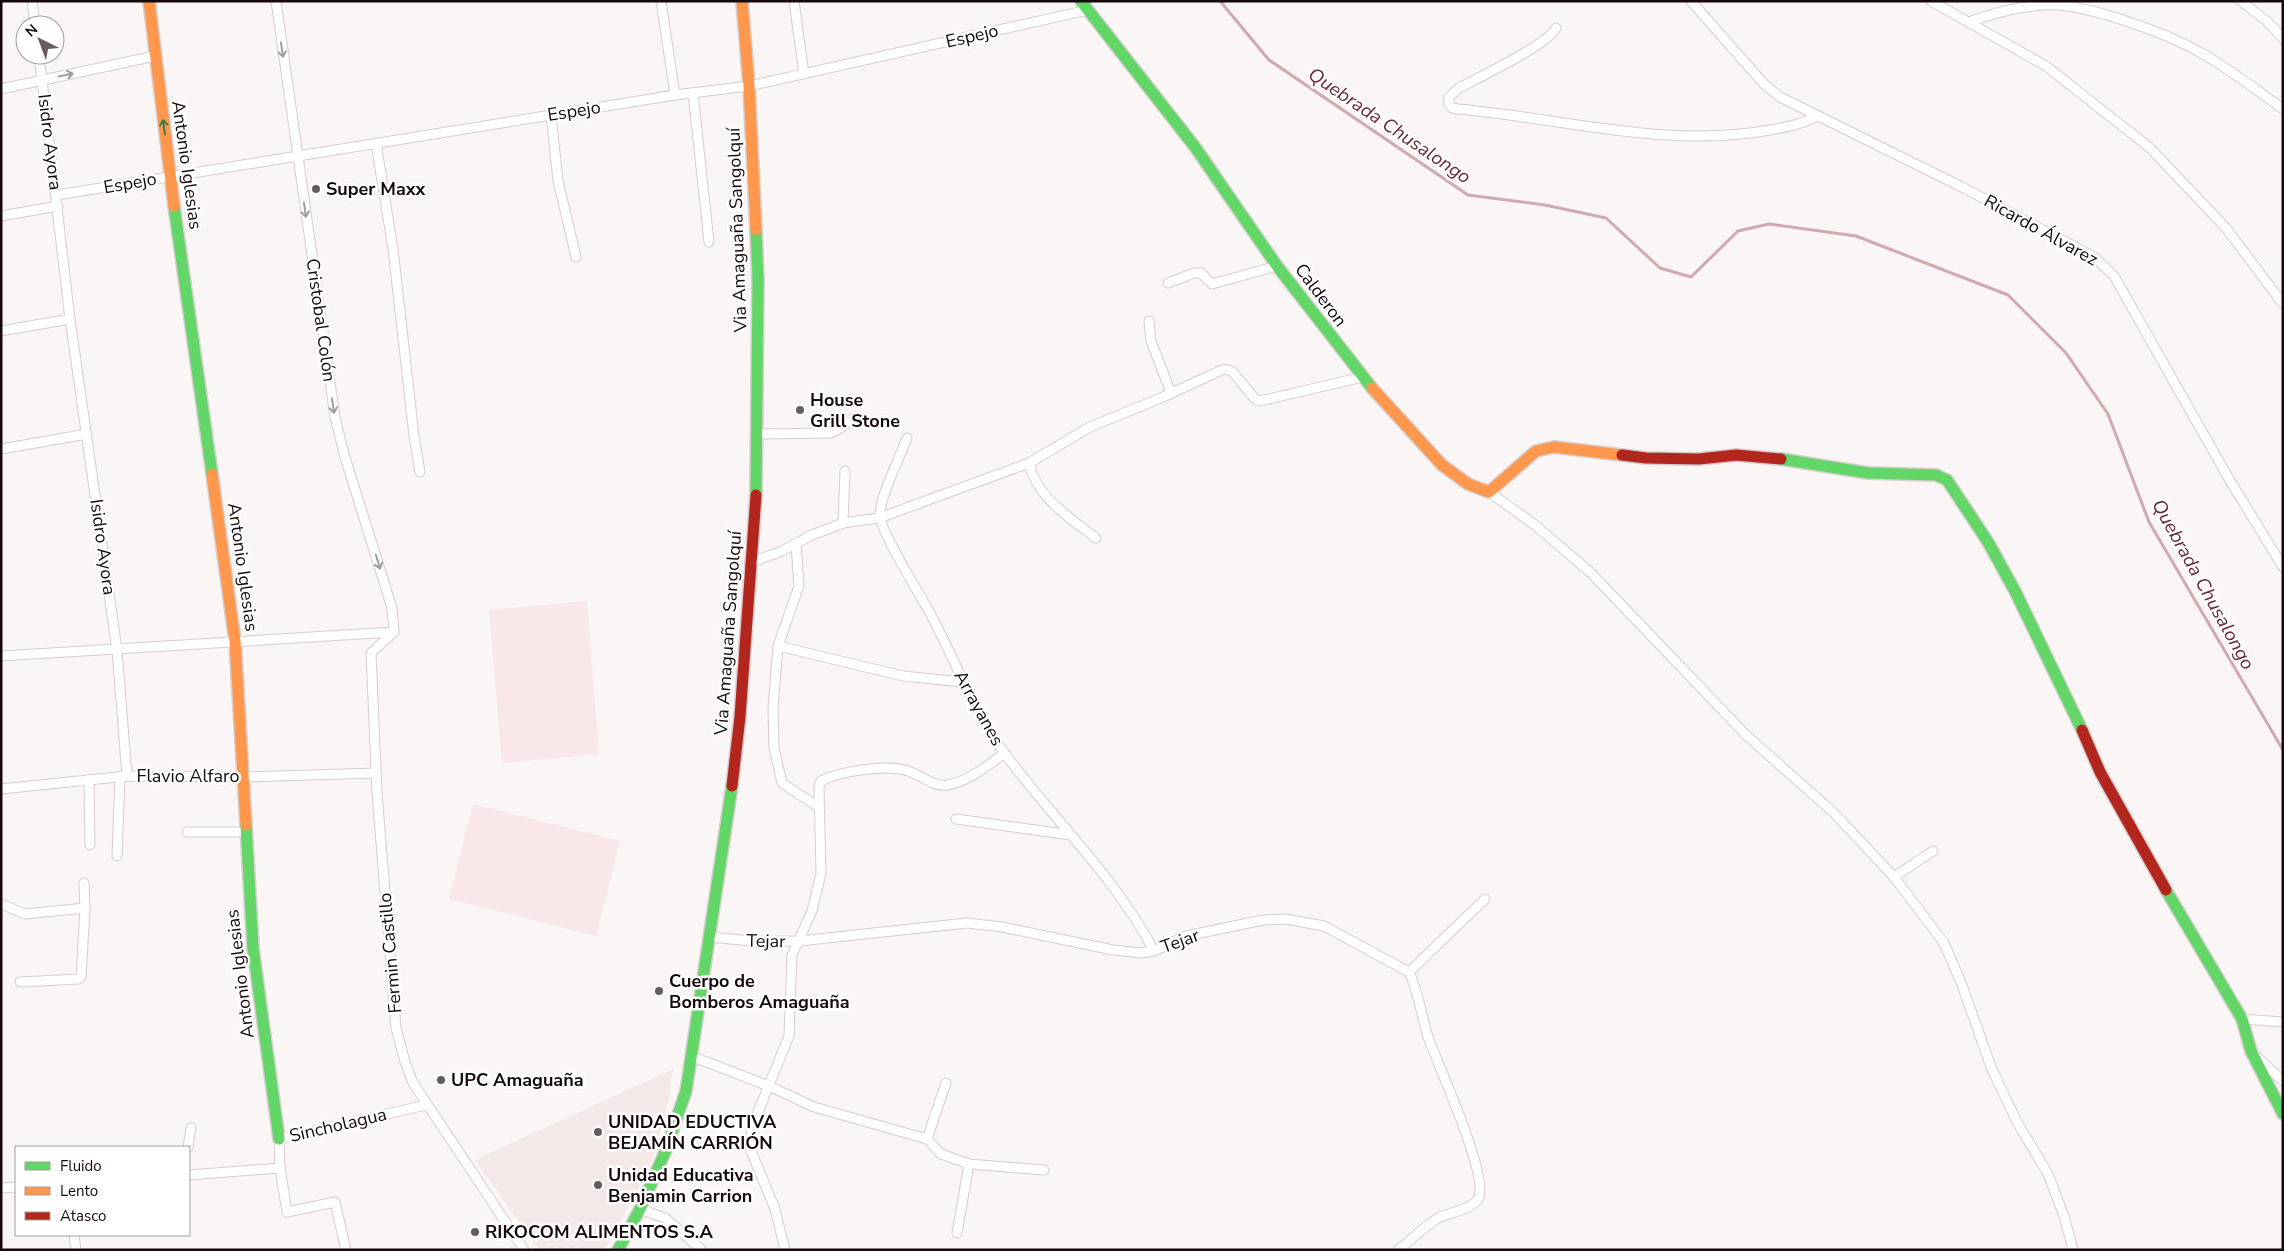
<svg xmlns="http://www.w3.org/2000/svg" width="2284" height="1251" viewBox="0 0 2284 1251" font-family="'Nunito Sans',sans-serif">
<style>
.built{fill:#f4e8e9}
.green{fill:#f9e7e9}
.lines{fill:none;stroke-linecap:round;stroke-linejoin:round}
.stream{stroke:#d1a9af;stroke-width:3}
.street-casing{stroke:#d6cdce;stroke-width:11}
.fast-casing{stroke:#d6cdce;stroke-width:14}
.slow-casing{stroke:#d6cdce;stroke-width:14}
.jam-casing{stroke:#d6cdce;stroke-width:14}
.street{stroke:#fefefe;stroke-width:9}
.fast{stroke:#63d668;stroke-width:11}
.slow{stroke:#ff974d;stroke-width:11}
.jam{stroke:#b3261e;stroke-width:11}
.oneway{stroke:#a19c9d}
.oneway2{stroke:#407a3f}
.poi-dot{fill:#665c5e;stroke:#fff;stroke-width:2}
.labels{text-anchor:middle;stroke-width:5;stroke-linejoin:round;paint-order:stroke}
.street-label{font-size:18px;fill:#16090c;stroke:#fff}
.poi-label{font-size:18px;font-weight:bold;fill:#16090c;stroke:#fff;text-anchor:start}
.water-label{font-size:19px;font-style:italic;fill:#6b2637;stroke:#fff}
</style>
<rect width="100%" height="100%" fill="#faf6f6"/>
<polygon class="built" points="673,1069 668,1103 651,1164 610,1241 603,1250 539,1250 475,1160"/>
<g class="green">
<polygon points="587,601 599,754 502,763 489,610"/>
<polygon points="473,804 620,841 596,936 449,899"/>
</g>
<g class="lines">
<polyline class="stream" points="1220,1 1269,60 1468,195 1545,205 1606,218 1660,268 1691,277 1738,231 1769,224 1856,236 2008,295 2066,353 2108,414 2149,522 2283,750"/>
<g class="street-casing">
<g id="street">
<polyline points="32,1 35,25"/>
<polyline points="276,1 335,417 344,454 392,608 394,632"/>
<polyline points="661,1 675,95"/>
<polyline points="794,1 804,74"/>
<polyline points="1691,1 1764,84 1780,97 1962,187 2094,257 2114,276 2229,479 2283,567"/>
<polyline points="1931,1 2046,66 2150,148 2226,228 2283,304"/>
<polyline points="2241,1 2269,23 2283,39"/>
<path d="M 1969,22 C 1993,13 2017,7 2043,5 C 2084,2 2169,34 2205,55 C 2232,71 2258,91 2283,109"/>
<path d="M 1556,28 C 1549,44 1478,78 1459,88 L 1449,97 L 1449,104 L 1452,108 L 1458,109 C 1561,118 1667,149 1770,130 C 1787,127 1803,124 1817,116"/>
<polyline points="1,89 155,56"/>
<polyline points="693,93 709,242"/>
<polyline points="551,115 558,181 576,257"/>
<polyline points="376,143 393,249 414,436 420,472"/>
<polyline points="57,195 675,95 749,86 1088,10"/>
<polyline points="1,216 58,206"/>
<polyline points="1168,283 1194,273 1201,273 1212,284 1277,266"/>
<polyline points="70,319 117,650 127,776"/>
<polyline points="1149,321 1151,341 1171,393"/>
<polyline points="1,331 70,319 39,55"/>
<polyline points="758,434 831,433 839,429 854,418"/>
<path d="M 907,438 C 900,457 879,498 880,516 C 880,530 916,588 925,604 C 953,653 971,708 1005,754 C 1054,820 1116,878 1154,951"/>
<polyline points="1,449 87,434"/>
<path d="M 1029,463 C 1036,497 1070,518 1096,538"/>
<polyline points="1489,492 1535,525 1590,572 1746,735 1834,813 1894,877 1916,906 1944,943 1962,985 1991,1067 2017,1122 2048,1174 2064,1216 2073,1250"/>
<polyline points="843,523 845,471"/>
<polyline points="796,544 799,586 778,646 773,708 774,748 782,783 820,808"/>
<polyline points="751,562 780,552 812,535 843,523 879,518 1029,463 1090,427 1163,397 1224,369 1232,371 1255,399 1260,401 1363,377"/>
<polyline points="394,632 371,653 377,793 396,1028 405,1062 413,1083 524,1250"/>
<polyline points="778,646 903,676 962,682"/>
<polyline points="1,656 393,632"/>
<polyline points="89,780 90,845"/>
<polyline points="1,789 127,776 244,777 376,773"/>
<polyline points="956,819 1071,835"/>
<polyline points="187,832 245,832"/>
<polyline points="117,856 120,777"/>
<polyline points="1894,877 1933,851"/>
<polyline points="1,904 25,914 85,908"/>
<path d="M 710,937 L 751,941 L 799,941 L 967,923 L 1002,927 L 1113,950 L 1142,953 L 1154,951 L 1186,936 L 1263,920 L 1286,919 L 1324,926 L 1409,972 C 1418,991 1421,1013 1427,1034 C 1436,1061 1491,1179 1478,1199 C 1470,1210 1452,1212 1440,1217 C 1424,1226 1413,1239 1398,1250"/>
<polyline points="1409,972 1485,899"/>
<polyline points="20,982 78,979 81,977 85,908 84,883"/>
<polyline points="2242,1019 2283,1022"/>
<polyline points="2255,1055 2283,1081"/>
<polyline points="691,1056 769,1086 814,1107 927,1139 941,1154 969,1164 1044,1170"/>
<polyline points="927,1139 946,1083"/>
<polyline points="188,1147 191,1128"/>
<polyline points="280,1168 287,1212 335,1202 346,1250"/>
<polyline points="189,1175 280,1168 279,1139 426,1105"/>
<polyline points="1,1188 16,1187"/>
<polyline points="640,1209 665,1218 702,1250"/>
<polyline points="957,1233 969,1164"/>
<polyline points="74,1235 76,1250"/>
<path d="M 785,1250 L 775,1209 L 751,1151 L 751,1135 L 756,1117 L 789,1036 L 792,955 L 812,911 L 821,874 L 819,787 L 821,781 C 840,771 887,764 908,771 C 921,775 933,787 947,785 C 968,782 988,765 1005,753"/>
</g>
</g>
<g class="fast-casing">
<g id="fast">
<polyline points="1081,1 1195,147 1277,266 1372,388"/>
<polyline points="174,206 212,474"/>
<polyline points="756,230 758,280 756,495"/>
<polyline points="1781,459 1868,473 1936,475 1947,480 1988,542 2015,591 2082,730"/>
<polyline points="246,825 253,948 279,1139"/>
<polyline points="2166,890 2242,1019 2251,1051 2283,1114"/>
<polyline points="618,1250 640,1209 666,1150 686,1091 732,786"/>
</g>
</g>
<g class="slow-casing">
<g id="slow">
<polyline points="149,1 174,206"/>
<polyline points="742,1 749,86 756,230"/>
<polyline points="1372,388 1442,465 1468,484 1489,492 1536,451 1554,447 1622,455"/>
<polyline points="212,474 235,641 246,825"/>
</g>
</g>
<g class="jam-casing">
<g id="jam">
<polyline points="1622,455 1646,458 1699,459 1736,455 1781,459"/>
<polyline points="2082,730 2100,772 2166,890"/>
<polyline points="732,786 740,717 756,495"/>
</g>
</g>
<use href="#street" class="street"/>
<use href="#fast" class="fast"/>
<use href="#slow" class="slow"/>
<use href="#jam" class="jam"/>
</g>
<defs><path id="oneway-shaft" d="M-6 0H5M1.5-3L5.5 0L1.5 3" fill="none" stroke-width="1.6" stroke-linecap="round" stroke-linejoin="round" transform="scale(1.25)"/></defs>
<g class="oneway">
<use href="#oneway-shaft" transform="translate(282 50) rotate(82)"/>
<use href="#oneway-shaft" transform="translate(66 75) rotate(-12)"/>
<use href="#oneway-shaft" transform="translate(305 210) rotate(82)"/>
<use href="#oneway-shaft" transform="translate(333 406) rotate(82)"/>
<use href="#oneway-shaft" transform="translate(378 562) rotate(73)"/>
</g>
<use class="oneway2" href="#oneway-shaft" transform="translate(164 127) rotate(-97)"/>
<g class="poi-dot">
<circle cx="316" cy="189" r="5"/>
<circle cx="800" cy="410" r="5"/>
<circle cx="659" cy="991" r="5"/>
<circle cx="441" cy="1080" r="5"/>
<circle cx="598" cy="1132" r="5"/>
<circle cx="598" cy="1185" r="5"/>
<circle cx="475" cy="1232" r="5"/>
</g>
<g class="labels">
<g class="street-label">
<text transform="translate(972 36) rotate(-13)" y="6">Espejo</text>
<text transform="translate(574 111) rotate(-9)" y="6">Espejo</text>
<text transform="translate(50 142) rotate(83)" y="6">Isidro Ayora</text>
<text transform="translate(187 165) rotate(82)" y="6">Antonio Iglesias</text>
<text transform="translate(130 183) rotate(-10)" y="6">Espejo</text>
<text transform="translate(737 230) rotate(-92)" y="6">Via Amaguaña Sangolquí</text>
<text transform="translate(2041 230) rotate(29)" y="6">Ricardo Álvarez</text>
<text transform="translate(1321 295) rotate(53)" y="6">Calderon</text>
<text transform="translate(321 320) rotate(82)" y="6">Cristobal Colón</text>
<text transform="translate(103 547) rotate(82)" y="6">Isidro Ayora</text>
<text transform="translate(243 567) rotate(82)" y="6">Antonio Iglesias</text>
<text transform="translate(728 633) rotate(-86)" y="6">Via Amaguaña Sangolquí</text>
<text transform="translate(979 708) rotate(61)" y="6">Arrayanes</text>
<text x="188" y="782">Flavio Alfaro</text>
<text transform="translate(766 941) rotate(1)" y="6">Tejar</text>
<text transform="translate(1180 941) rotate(-20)" y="6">Tejar</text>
<text transform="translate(390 953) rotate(-95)" y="6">Fermin Castillo</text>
<text transform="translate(240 974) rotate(-97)" y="6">Antonio Iglesias</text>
<text transform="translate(338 1125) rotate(-13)" y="6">Sincholagua</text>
</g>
<g class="poi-label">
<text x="326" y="195">Super Maxx</text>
<text x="810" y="406">House<tspan x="810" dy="21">Grill Stone</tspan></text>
<text x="669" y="987">Cuerpo de<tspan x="669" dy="21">Bomberos Amaguaña</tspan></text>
<text x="451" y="1086">UPC Amaguaña</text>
<text x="608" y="1128">UNIDAD EDUCTIVA<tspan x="608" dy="21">BEJAMÍN CARRIÓN</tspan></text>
<text x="608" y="1181">Unidad Educativa<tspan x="608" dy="21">Benjamin Carrion</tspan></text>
<text x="485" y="1238">RIKOCOM ALIMENTOS S.A</text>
</g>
<g class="water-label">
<text transform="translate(1390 125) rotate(34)" y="7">Quebrada Chusalongo</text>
<text transform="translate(2204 584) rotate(61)" y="7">Quebrada Chusalongo</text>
</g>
</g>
<rect width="2284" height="1251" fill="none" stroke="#16090c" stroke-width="5"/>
<rect x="15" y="1146" width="175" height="90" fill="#ffffff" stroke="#a29d9e"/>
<rect x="25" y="1162" width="25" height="8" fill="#63d668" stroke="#a29d9e"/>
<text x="60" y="1171" font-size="15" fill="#16090c">Fluido</text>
<rect x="25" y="1187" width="25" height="8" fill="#ff974d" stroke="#a29d9e"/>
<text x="60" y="1196" font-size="15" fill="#16090c">Lento</text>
<rect x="25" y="1212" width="25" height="8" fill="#b3261e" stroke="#a29d9e"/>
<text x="60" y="1221" font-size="15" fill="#16090c">Atasco</text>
<g transform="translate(40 40) rotate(318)"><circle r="24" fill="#ffffff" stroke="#a29d9e"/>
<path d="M0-4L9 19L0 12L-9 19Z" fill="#665c5e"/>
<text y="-8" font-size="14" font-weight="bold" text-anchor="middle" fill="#16090c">N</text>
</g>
</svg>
